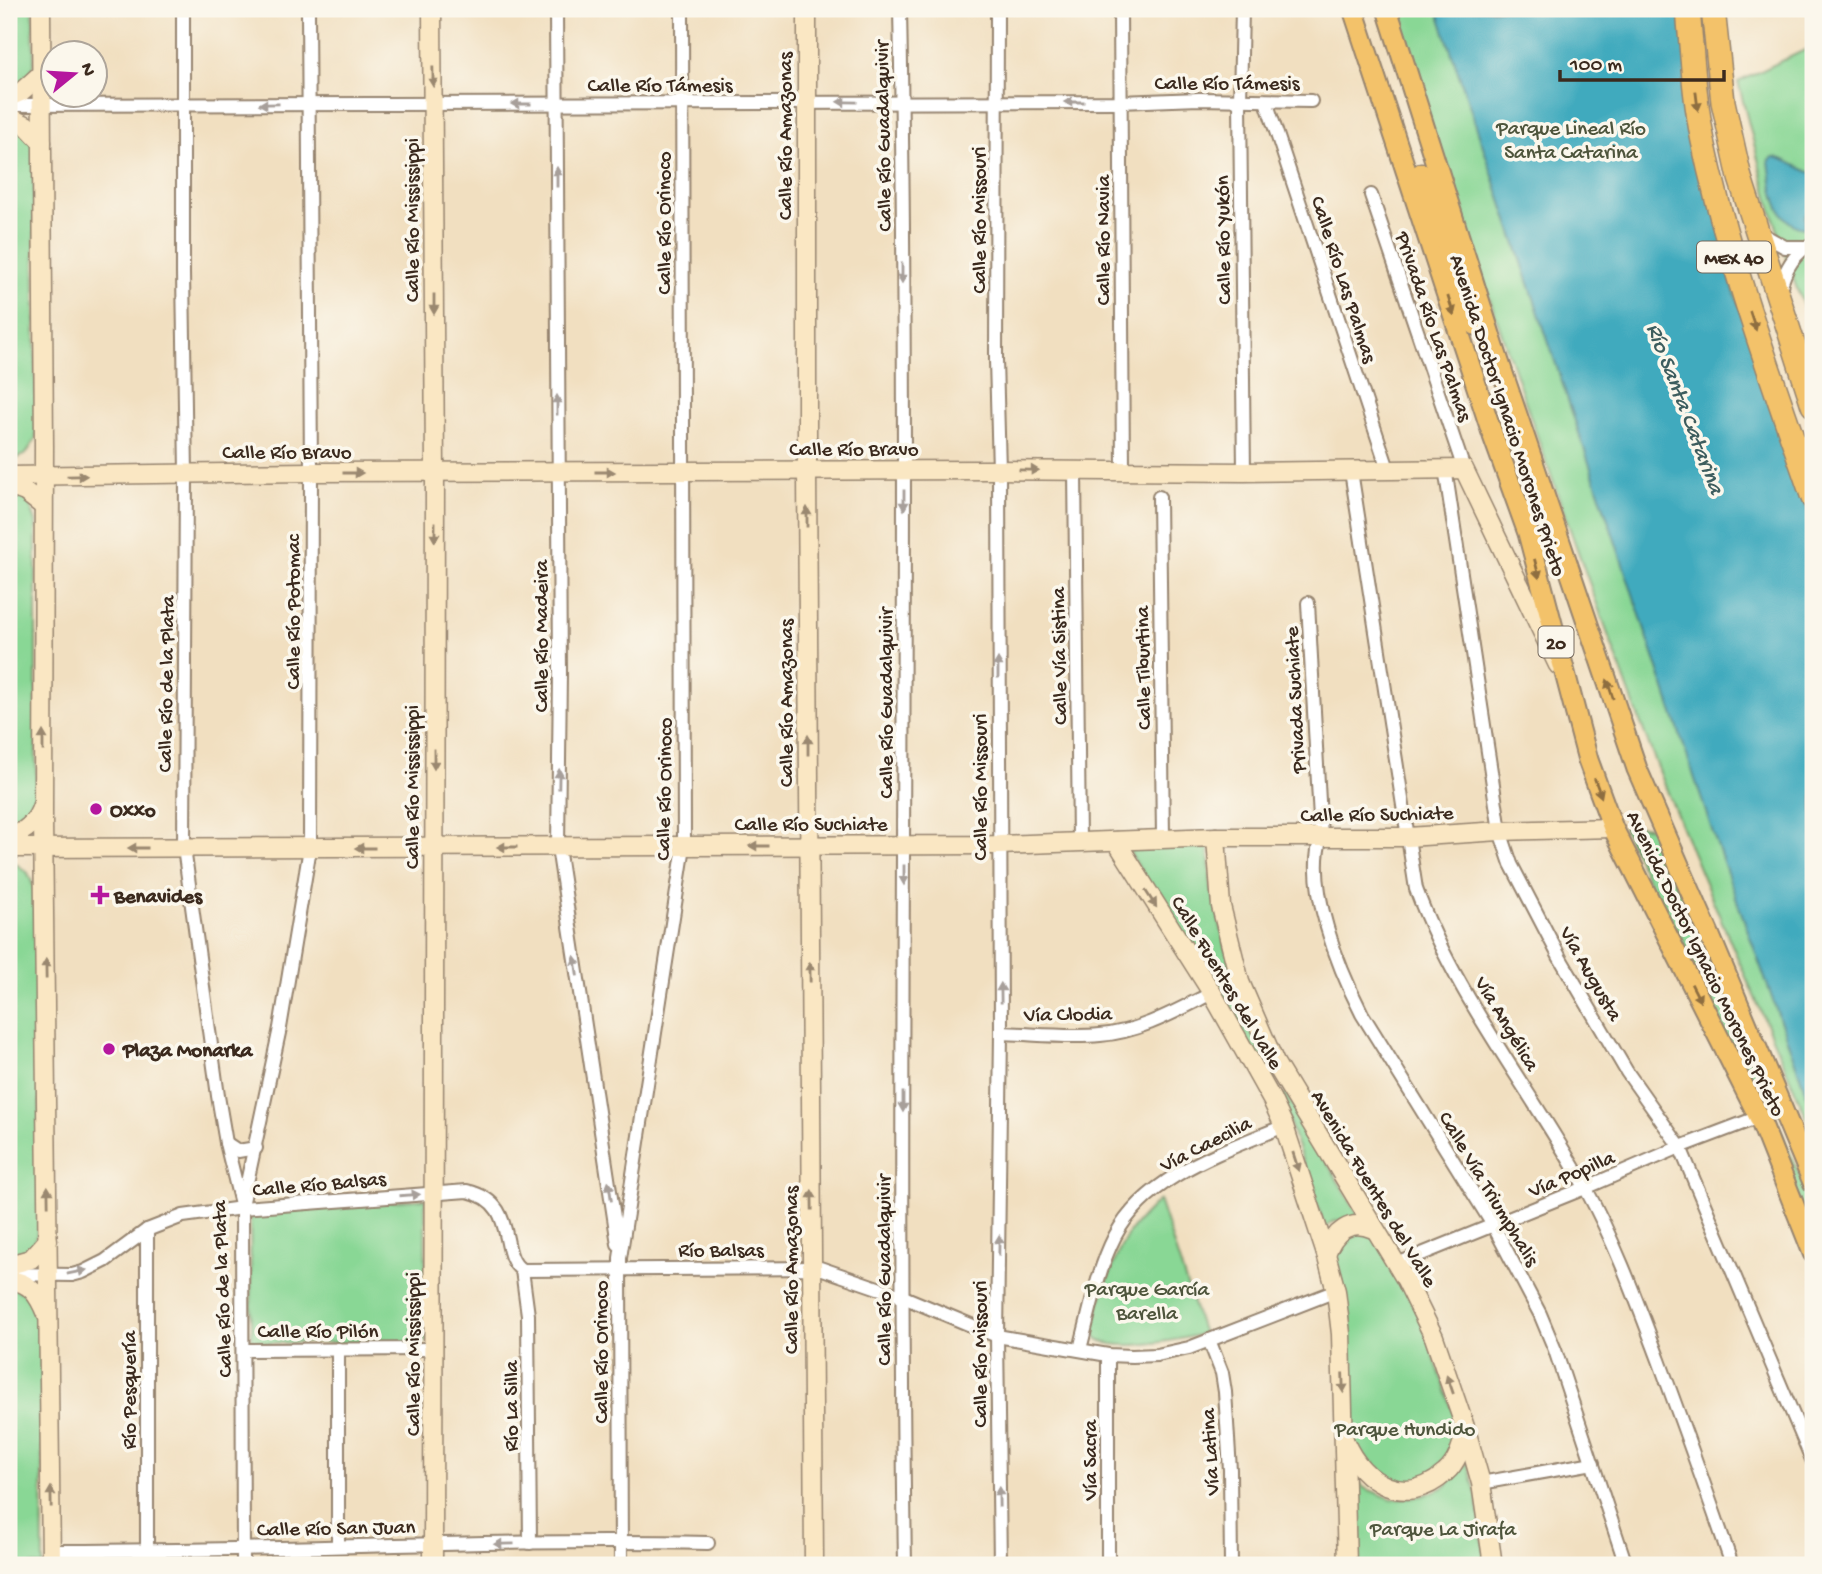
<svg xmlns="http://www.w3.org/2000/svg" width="1822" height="1574" viewBox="0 0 1822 1574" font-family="'Gochi Hand',sans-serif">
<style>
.green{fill:#89d795;stroke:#62805a;stroke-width:2}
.water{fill:#3faabe;stroke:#3d6a6e;stroke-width:2}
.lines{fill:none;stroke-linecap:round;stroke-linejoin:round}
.street-casing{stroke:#96846f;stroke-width:16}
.secondary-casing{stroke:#96846f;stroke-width:21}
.primary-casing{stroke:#96846f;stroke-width:23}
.highway-casing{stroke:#96846f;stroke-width:26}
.street{stroke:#fff;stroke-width:12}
.secondary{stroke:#fae7c3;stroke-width:18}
.primary{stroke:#f3c26a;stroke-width:19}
.highway{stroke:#f3c26a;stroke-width:23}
.oneway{fill:#9a8870}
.oneway2{fill:#8e6e40}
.oneway3{fill:#a79f9a}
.poi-dot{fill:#b5179e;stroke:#fbf7ec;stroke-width:2.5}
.labels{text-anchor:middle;stroke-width:7;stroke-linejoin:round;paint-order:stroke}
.shield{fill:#fbf7ec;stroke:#75685c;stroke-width:2}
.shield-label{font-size:19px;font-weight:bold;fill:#3b2a1e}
.street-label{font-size:21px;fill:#3b2a1e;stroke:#fbf7ec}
.park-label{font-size:21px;fill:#4e553c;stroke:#fbf7ec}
.poi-label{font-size:21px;font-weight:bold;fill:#3b2a1e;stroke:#fbf7ec;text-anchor:start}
.water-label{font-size:23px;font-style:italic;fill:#3d5d5e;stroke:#fbf7ec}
</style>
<rect width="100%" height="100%" fill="#fbf7ec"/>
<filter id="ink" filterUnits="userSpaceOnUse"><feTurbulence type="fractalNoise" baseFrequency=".0143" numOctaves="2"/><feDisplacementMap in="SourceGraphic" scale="14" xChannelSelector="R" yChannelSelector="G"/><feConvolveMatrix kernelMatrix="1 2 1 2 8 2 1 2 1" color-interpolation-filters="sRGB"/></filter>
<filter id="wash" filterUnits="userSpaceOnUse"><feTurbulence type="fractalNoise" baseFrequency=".00686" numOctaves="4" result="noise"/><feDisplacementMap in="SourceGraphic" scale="28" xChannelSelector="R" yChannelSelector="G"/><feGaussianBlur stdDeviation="1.57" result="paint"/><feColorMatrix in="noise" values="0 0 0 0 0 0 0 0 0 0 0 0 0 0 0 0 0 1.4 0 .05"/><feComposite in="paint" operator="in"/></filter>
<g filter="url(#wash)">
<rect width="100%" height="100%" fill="#f1dfc0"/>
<g class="green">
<polygon points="9,9 33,9 34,65 25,84 9,94"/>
<path d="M 1393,9 L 1687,9 L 1698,125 L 1813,498 L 1813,1132 C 1755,995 1692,860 1640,721 C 1552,486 1471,247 1393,9 Z"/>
<path d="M 1813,46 L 1813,330 C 1779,250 1760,166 1738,82 Z"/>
<polygon points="9,121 24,130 34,146 36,438 26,454 10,462"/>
<polygon points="9,489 29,502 36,522 36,810 9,836"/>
<polygon points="1636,826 1652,827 1804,1185 1813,1209 1813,1237 1696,969 1657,900 1623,828"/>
<polygon points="1208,845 1211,887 1233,976 1276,1078 1269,1082 1127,848"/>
<path d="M 16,864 L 28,873 L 35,890 L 42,1216 C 37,1240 33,1250 9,1258 L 9,865 Z"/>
<polygon points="1286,1094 1359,1216 1333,1222 1325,1228 1281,1097"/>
<polygon points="425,1199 426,1342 254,1343 252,1340 250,1217 252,1213"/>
<path d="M 1159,1200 L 1203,1334 C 1181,1339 1112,1354 1096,1337 C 1089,1321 1118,1249 1129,1233 C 1137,1221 1149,1210 1159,1200 Z"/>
<polygon points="1347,1231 1373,1236 1412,1295 1459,1428 1456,1449 1435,1476 1405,1485 1381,1478 1362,1461 1352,1439 1354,1412 1352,1369 1335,1256 1340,1237"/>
<path d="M 9,1286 C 27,1292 34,1303 41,1319 L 43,1565 L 9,1565 Z"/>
<polygon points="1468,1462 1477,1498 1486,1565 1356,1565 1353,1474 1364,1488 1392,1499 1422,1496 1445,1487"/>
</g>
<g class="water">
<polygon points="1437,9 1678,9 1732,285 1813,527 1813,1112 1717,845"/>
<path d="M 1773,157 C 1787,158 1799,170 1813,173 L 1813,215 L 1808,213 L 1805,215 L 1805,228 C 1775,226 1772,185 1769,161 Z"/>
</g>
</g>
<g filter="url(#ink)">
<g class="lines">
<g class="street-casing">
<g id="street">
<polyline points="183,9 183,273 186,474 184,848 218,1096 226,1143 242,1208 243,1565"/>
<polyline points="556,9 560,673 558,847 618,1244"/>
<path d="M 900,9 C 910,528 897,1046 905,1565"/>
<polyline points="997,9 996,360 999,470 1001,1033 997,1336 1000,1565"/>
<polyline points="1120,9 1123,471"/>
<polyline points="1242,9 1240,101 1244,472"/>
<polyline points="1266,101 1388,469"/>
<polyline points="9,105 1120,102 1199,99 1311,101"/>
<polyline points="1371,195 1464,469"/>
<polyline points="1758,232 1785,247 1807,247"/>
<path d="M 1780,290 C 1784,271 1794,253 1813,243"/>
<polyline points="1445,468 1500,831 1511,864 1560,958 1627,1072 1680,1147 1813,1462"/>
<polyline points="1075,471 1079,842"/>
<path d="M 1351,471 L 1416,889 C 1456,998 1531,1089 1586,1189 C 1616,1244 1637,1302 1659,1360 C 1684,1428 1709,1497 1732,1565"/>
<polyline points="1159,497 1163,838"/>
<path d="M 1308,603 L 1321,837 C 1305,886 1339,969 1362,1014 L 1493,1225 L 1540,1314 L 1555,1350 L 1626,1565"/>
<path d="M 1001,1033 C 1034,1034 1068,1038 1100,1035 C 1140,1032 1176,1011 1212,993"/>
<polyline points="226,1143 238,1151 256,1148"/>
<polyline points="242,1206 280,1028 310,848 311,472 308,9"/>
<polyline points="1397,1264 1585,1188 1680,1147 1759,1117"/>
<polyline points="522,1270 528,1315 530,1543"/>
<path d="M 9,1274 L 72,1275 L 83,1272 L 105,1261 L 147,1230 L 183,1216 L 242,1208 L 467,1191 C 520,1203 497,1255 522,1270 L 820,1268 L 901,1296 L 997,1336 L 1108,1355 L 1132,1356 L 1157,1355 L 1189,1348 L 1336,1291"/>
<polyline points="1209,1340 1222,1373 1225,1392 1230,1470 1231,1565"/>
<path d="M 1080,1349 C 1090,1312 1097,1271 1115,1236 C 1147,1175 1225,1151 1284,1126"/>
<polyline points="243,1350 435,1349"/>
<polyline points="1481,1483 1593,1463"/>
<polyline points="338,1545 338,1349"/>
<path d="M 51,1551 C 270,1552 489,1538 708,1543"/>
<polyline points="147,1551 147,1230"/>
<polyline points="621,1565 620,1258 684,846 682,9"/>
<polyline points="1108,1565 1108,1355"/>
</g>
</g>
<g class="secondary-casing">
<g id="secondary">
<polyline points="41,9 44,446 43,818 51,1565"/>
<polyline points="432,9 435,473 433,1565"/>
<polyline points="807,9 807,471 814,1565"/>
<polyline points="9,97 21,92 41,74"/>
<polyline points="9,117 26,125 42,142"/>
<polyline points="9,476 311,472 990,470 1244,472 1464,469 1558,665"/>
<polyline points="9,486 25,492 43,506"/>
<path d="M 9,837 C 26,832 37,822 42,805"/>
<polyline points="1216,837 1221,906 1240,982 1275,1063 1406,1280 1434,1337 1466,1430 1481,1483 1493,1565"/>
<polyline points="1116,841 1212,993 1272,1100 1284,1126 1326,1254 1336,1291 1341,1334 1347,1565"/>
<polyline points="9,848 999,845 1216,837 1408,837 1500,831 1613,828"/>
<path d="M 1326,1254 C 1334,1232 1350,1218 1373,1229"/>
<polyline points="9,1265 31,1259 48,1240"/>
<path d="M 9,1281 C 30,1280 39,1297 46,1314"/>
<path d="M 1345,1442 C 1363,1484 1406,1508 1445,1473 C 1458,1462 1462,1445 1466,1430"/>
</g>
</g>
<g class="primary-casing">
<g id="primary">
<polyline points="1353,9 1493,436 1528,533 1588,760 1613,828 1759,1117 1813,1253"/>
<polyline points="1387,9 1494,347 1637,769 1710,936 1813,1182"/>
<polyline points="1421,173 1475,325"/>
</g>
</g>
<g class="highway-casing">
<g id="highway">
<path d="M 1688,9 C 1692,53 1694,98 1703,141 C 1729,263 1773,381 1813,498"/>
<polyline points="1713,9 1723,102 1740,178 1813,405"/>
</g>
</g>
<use href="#street" class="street"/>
<use href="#secondary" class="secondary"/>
<use href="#primary" class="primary"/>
<use href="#highway" class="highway"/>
</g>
<defs><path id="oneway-solid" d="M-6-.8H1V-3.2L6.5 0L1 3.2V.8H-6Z" transform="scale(1.75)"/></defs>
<g class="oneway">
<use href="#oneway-solid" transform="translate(433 77) rotate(89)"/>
<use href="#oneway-solid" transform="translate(434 304) rotate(90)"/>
<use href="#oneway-solid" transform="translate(1029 470) rotate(1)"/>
<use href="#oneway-solid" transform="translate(605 472)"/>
<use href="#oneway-solid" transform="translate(353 473)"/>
<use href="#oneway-solid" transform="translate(77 476) rotate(-1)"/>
<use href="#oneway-solid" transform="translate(807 517) rotate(-90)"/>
<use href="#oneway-solid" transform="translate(435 532) rotate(90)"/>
<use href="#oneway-solid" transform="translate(43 741) rotate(-90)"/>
<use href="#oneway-solid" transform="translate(808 745) rotate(-90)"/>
<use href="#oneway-solid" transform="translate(434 759) rotate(90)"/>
<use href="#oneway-solid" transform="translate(759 846) rotate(180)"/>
<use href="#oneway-solid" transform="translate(507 847) rotate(180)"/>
<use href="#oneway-solid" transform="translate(138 848) rotate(180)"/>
<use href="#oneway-solid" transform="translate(365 848) rotate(180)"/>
<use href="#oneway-solid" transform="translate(1151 899) rotate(57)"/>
<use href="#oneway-solid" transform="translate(46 969) rotate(-91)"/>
<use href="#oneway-solid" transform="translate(810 972) rotate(-91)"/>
<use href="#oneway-solid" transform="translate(1296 1162) rotate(72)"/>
<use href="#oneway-solid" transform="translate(48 1196) rotate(-91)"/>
<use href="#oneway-solid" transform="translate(812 1200) rotate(-91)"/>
<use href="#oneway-solid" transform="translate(1343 1383) rotate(88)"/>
<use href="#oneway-solid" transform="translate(1450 1384) rotate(-109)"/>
<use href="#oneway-solid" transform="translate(51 1497) rotate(-91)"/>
</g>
<g class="oneway2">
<use href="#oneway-solid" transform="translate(1697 101) rotate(83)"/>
<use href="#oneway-solid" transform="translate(1451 306) rotate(72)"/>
<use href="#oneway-solid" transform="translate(1753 321) rotate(72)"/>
<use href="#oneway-solid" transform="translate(1537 569) rotate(76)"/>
<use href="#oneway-solid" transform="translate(1610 689) rotate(-108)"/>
<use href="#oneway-solid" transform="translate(1598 788) rotate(70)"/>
<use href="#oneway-solid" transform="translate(1696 993) rotate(63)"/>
</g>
<g class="oneway3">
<use href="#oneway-solid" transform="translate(847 102) rotate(-179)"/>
<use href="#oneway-solid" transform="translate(1074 102) rotate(180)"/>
<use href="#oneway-solid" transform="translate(269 104) rotate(179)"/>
<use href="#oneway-solid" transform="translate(521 104) rotate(180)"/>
<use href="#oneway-solid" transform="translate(557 177) rotate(-90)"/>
<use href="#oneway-solid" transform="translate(902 273) rotate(90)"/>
<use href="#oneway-solid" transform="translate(557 405) rotate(-90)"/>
<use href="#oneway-solid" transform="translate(904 500) rotate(90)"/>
<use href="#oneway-solid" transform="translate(998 668) rotate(-90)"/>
<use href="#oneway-solid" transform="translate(559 779) rotate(-89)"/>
<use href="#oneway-solid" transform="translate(904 875) rotate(90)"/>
<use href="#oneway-solid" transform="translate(576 966) rotate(-98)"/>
<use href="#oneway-solid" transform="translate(1001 993) rotate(-91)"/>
<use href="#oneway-solid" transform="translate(903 1102) rotate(90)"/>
<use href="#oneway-solid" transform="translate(610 1191) rotate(-98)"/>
<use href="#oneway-solid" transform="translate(410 1195) rotate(-4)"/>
<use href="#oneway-solid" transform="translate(999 1245) rotate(-89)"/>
<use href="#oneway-solid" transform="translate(77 1272) rotate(-12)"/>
<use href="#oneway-solid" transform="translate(999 1497) rotate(-91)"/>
<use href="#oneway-solid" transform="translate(504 1544) rotate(179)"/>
</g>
</g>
<g class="poi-dot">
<circle cx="96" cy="809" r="7"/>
<path d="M96.5 884.5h7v7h7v7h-7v7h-7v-7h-7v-7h7z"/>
<circle cx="109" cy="1049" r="7"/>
</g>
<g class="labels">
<g class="shield">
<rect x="1697" y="241.5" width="74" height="31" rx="5"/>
<rect x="1538.5" y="626.5" width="35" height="31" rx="5"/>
</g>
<g class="shield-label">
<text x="1734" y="264">MEX 40</text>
<text x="1556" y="649">20</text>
</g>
<g class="street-label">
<text x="1227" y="89">Calle Río Támesis</text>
<text x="660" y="91">Calle Río Támesis</text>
<text transform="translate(784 136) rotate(-90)" y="7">Calle Río Amazonas</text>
<text transform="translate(882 136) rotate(-91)" y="7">Calle Río Guadalquivir</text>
<text transform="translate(411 220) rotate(-90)" y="7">Calle Río Mississippi</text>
<text transform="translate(978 220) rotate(-90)" y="7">Calle Río Missouri</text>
<text transform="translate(663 223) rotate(-90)" y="7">Calle Río Orinoco</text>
<text transform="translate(1102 240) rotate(-90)" y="7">Calle Río Navia</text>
<text transform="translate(1222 240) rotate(-91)" y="7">Calle Río Yukón</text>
<text transform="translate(1345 279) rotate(72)" y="7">Calle Río Las Palmas</text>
<text transform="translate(1435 326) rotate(71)" y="7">Privada Río Las Palmas</text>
<text transform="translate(1509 415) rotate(72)" y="7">Avenida Doctor Ignacio Morones Prieto</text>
<text x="854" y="455">Calle Río Bravo</text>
<text x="287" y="458">Calle Río Bravo</text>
<text transform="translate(292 612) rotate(-90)" y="7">Calle Río Potomac</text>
<text transform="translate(540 636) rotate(-90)" y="7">Calle Río Madeira</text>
<text transform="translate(1058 656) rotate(-91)" y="7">Calle Vía Sistina</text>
<text transform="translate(1142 668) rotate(-91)" y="7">Calle Tiburtina</text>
<text transform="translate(165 684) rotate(-89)" y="7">Calle Río de la Plata</text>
<text transform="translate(1294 700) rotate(-93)" y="7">Privada Suchiate</text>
<text transform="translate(785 703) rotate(-90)" y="7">Calle Río Amazonas</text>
<text transform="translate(885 703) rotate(-90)" y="7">Calle Río Guadalquivir</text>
<text transform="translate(411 787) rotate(-90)" y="7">Calle Río Mississippi</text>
<text transform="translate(979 787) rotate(-90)" y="7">Calle Río Missouri</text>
<text transform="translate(663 789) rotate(-89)" y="7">Calle Río Orinoco</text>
<text transform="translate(1377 813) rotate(-1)" y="7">Calle Río Suchiate</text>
<text x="811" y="830">Calle Río Suchiate</text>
<text transform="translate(1707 963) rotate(64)" y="7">Avenida Doctor Ignacio Morones Prieto</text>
<text transform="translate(1592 973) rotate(60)" y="7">Vía Augusta</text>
<text transform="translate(1228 982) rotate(59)" y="7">Calle Fuentes del Valle</text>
<text transform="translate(1068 1013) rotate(-1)" y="7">Vía Clodia</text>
<text transform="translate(1508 1023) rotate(59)" y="7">Vía Angélica</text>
<text transform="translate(1205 1143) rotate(-27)" y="7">Vía Caecilia</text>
<text transform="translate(1571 1173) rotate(-23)" y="7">Vía Popilla</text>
<text transform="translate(319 1183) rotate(-5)" y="7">Calle Río Balsas</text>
<text transform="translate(1375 1188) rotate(59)" y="7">Avenida Fuentes del Valle</text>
<text transform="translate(1490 1188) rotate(59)" y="7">Calle Vía Triumphalis</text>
<text x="721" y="1256">Río Balsas</text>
<text transform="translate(790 1270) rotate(-90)" y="7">Calle Río Amazonas</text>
<text transform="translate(883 1270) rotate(-90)" y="7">Calle Río Guadalquivir</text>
<text transform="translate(221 1289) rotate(-92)" y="7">Calle Río de la Plata</text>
<text x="318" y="1337">Calle Río Pilón</text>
<text transform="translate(600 1352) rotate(-90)" y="7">Calle Río Orinoco</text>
<text transform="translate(412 1354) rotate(-90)" y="7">Calle Río Mississippi</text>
<text transform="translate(979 1354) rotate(-90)" y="7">Calle Río Missouri</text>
<text transform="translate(128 1390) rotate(-90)" y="7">Río Pesquería</text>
<text transform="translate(510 1406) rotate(-90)" y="7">Río La Silla</text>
<text transform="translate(1209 1452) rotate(-93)" y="7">Vía Latina</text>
<text transform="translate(1089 1460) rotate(-90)" y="7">Vía Sacra</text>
<text transform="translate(336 1527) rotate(-1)" y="7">Calle Río San Juan</text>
</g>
<g class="park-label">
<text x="1571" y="134">Parque Lineal Río<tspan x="1571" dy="24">Santa Catarina</tspan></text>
<text x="1147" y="1295">Parque García<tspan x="1147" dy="24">Barella</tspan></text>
<text x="1405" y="1435">Parque Hundido</text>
<text x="1443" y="1535">Parque La Jirafa</text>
</g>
<g class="poi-label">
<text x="110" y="816">Oxxo</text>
<text x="114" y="902">Benavides</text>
<text x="123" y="1056">Plaza Monarka</text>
</g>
<g class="water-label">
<text transform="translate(1687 408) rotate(69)" y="8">Río Santa Catarina</text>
</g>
</g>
<rect width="1822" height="1574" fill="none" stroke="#fbf7ec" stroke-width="35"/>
<g transform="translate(74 74) rotate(72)"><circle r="33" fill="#fbf7ec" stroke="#aea59a" stroke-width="2"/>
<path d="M0-5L12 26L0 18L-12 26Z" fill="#b5179e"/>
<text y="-10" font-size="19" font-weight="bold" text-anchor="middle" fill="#3b2a1e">N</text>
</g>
<path d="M1560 70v10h164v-10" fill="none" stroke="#3b2a1e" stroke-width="3.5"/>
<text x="1570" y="70" font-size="21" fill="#3b2a1e" stroke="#fbf7ec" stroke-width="5" paint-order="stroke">100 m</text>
</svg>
